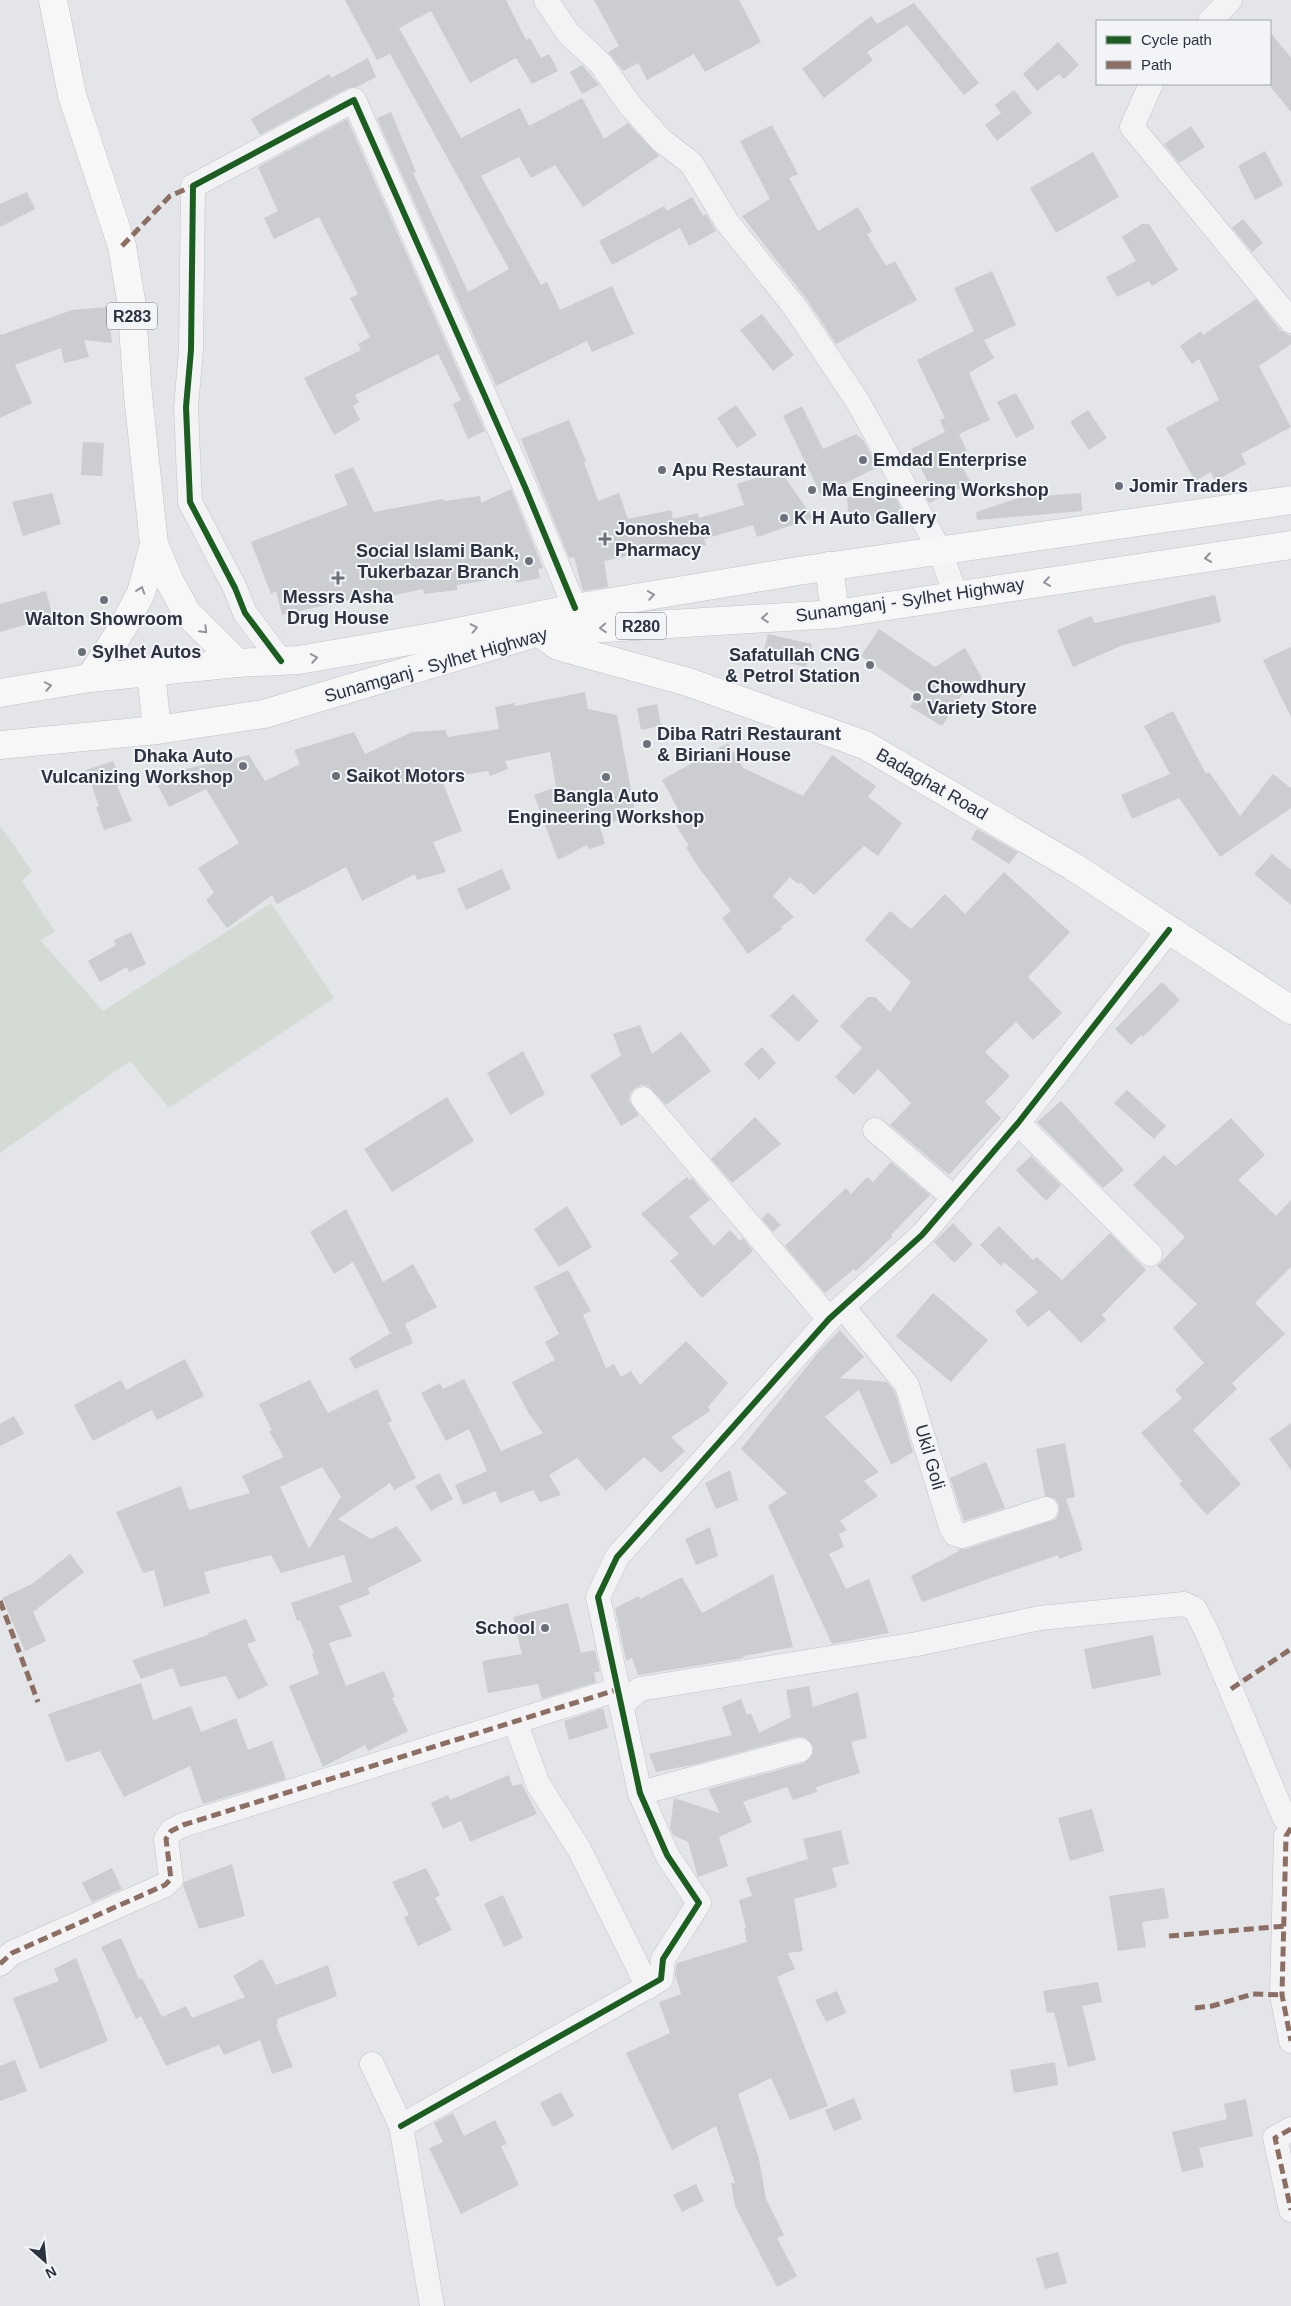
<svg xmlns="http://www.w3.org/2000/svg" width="1291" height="2306" viewBox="0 0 1291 2306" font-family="Helvetica,sans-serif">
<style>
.green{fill:#d4dbd4}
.building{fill:#cbcdd0;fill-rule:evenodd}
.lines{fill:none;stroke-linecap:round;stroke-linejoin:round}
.minor-casing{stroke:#c1c3c6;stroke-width:25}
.secondary-casing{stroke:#c1c3c6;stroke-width:29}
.primary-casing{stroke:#c0c2c5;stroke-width:29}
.minor{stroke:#f3f3f5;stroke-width:24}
.secondary{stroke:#f7f7f7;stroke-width:28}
.primary{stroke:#f7f7f7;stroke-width:28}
.quiet{stroke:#8d6e63;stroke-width:5;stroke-dasharray:10 5;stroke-linecap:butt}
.cycleway-casing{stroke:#f2f4f7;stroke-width:9}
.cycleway{stroke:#1b5e20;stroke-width:6}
.oneway{stroke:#91949c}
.poi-dot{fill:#6b717b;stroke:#f2f4f7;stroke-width:2}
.labels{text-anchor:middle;stroke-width:4;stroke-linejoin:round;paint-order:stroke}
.shield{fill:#f2f4f7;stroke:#676c77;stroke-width:1}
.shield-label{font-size:16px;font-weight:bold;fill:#2b3240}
.poi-label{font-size:18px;font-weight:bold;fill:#2b3240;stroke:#f2f4f7;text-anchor:start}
.street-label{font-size:18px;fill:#2b3240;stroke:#f2f4f7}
</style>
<rect width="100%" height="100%" fill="#e3e5e8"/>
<polygon class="green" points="0,826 32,871 22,881 55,932 40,940 103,1011 271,903 334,998 169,1108 130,1061 0,1153"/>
<g class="building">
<polygon points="345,0 506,0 526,40 530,38 541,58 549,54 558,71 532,84 516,58 470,83 431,11 399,28 461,138 520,108 529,126 582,98 604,139 628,123 659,156 583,207 555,165 531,178 519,157 481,176 541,285 547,282 560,310 612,286 634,334 592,352 587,341 496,386 377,118 391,112 416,172 413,173 468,292 509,269 390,54 377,60"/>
<polygon points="594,0 739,0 761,42 705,72 694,54 647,80 638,63 623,71 608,52 619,46"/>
<polygon points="914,3 979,83 964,95 907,25 867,52 873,60 824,98 802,69 871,16 877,24"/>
<polygon points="1270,32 1291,58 1291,112 1270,86"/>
<polygon points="1058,42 1079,65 1064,79 1059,74 1037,91 1023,74"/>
<polygon points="368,58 376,77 357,87 348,88 260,135 251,119 329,74 331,78"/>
<polygon points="582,65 599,85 582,94 570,72"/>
<polygon points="1014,90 1032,113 997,141 985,125 1001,113 995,105"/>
<polygon points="347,119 485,431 468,439 453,404 461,400 438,354 355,395 359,402 353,406 360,420 334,435 304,378 361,350 358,344 370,337 350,298 358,294 319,217 274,239 264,218 278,211 258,167"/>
<polygon points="772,125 798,174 789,178 818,231 858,207 872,231 867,234 886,266 895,261 917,300 836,344 805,297 742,216 770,199 740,141"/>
<polygon points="1191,126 1205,147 1179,163 1164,144"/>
<polygon points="1265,151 1283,185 1255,200 1238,166"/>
<polygon points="1093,152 1119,197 1056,233 1030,188"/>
<polygon points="27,192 35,209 0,227 0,204"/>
<polygon points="692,197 703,216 706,214 716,231 689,246 680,228 612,265 599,241 664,206 667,211"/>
<polygon points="1243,219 1263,243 1252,252 1232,228"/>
<polygon points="1142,224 1149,224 1178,270 1152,286 1149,281 1117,297 1106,277 1136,261 1122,237"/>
<polygon points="992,271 1016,325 984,340 994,358 969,373 990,420 959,434 967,451 956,456 971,483 929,503 923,491 932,490 911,449 945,432 940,420 945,418 917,360 974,331 954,288"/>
<polygon points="1256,299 1280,330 1291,336 1291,344 1259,366 1291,427 1241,454 1246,464 1215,481 1211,472 1195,481 1166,428 1219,400 1199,359 1192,364 1180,346 1201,331 1203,335"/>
<polygon points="107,307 112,343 84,340 89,357 64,363 61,348 15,365 32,403 0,418 0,333 1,335 72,310"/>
<polygon points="762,314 794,355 773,371 740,330"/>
<polygon points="1016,393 1035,428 1016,438 997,402"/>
<polygon points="736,405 757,435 737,448 717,418"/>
<polygon points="802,406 823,449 856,434 863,440 878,467 821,495 783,416"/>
<polygon points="1088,410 1107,438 1089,450 1070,422"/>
<polygon points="569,420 586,461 584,462 598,501 619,493 628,519 671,510 673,519 698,513 699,518 744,505 737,484 780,470 813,518 757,537 753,525 704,539 706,545 685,550 683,545 604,561 608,587 583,591 574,557 569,558 521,439"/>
<polygon points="83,442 104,443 102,476 81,475"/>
<polygon points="353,467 374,512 443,499 444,501 480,496 481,503 511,489 543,568 538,569 540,578 516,583 514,576 457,585 457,590 424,594 423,589 368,601 367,596 282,615 276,591 271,594 251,542 348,505 334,475"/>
<polygon points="52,493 61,524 23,536 12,502"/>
<polygon points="893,493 906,518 849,523 847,497"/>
<polygon points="1081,493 1082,511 977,520 976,512 1019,498"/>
<polygon points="46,591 53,617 0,632 0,604"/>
<polygon points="1215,595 1221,622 1123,645 1073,667 1057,630 1091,616 1095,623"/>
<polygon points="879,629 935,667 965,648 984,682 962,695 942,726 910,707 918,695 861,656"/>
<polygon points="768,634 812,644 806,667 762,657"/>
<polygon points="1291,647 1291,717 1263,660"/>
<polygon points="585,692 588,709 617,715 636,817 599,824 605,844 589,849 587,845 558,860 534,795 556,787 550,752 505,761 508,769 490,776 488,771 441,778 462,831 433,842 446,872 417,880 415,874 362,901 346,867 277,904 272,895 227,928 206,900 214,893 198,868 239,843 206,789 169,807 153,776 249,755 265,781 300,764 294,750 354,732 365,754 412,732 445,730 448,737 499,729 495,707 515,703 515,706"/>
<polygon points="657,704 661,726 641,730 637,708"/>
<polygon points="1173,711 1206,774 1209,772 1240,816 1273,774 1291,788 1291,808 1220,857 1179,798 1132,819 1121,795 1170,774 1144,726"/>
<polygon points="728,743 743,768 803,796 832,755 876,786 868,797 902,823 878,856 864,846 814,895 800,882 798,884 790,877 773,896 794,917 781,927 782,929 748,954 722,918 731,911 697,865 686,847 689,846 669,814 678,809 662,780"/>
<polygon points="113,761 123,784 117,786 132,821 104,830 96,807 99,806 86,770"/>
<polygon points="977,829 1018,852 1009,864 971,839"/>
<polygon points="1272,854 1291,870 1291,905 1254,874"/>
<polygon points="502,869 511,889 466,910 457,889"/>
<polygon points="1004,872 1070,932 1028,977 1062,1013 1033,1040 1016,1022 985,1052 1010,1076 985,1102 1001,1118 949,1175 890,1125 911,1103 878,1069 854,1095 835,1077 862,1048 840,1026 868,997 875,997 890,1012 911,982 865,940 890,911 911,929 945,894 965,914"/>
<polygon points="131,932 146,964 129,972 127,967 100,982 88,961 116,945 114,940"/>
<polygon points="1162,982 1180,1000 1143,1037 1141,1035 1131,1045 1115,1029"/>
<polygon points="793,994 819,1021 798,1042 770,1016"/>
<polygon points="640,1025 652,1054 681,1032 711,1071 666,1105 648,1086 641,1085 635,1088 630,1094 629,1101 639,1115 621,1126 590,1075 621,1056 613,1034"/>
<polygon points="762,1047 776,1063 759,1080 744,1064"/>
<polygon points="523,1051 545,1094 510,1115 487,1073"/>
<polygon points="1127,1090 1166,1126 1154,1139 1114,1103"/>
<polygon points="447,1097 474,1141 392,1192 364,1149"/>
<polygon points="1061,1101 1124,1170 1103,1188 1037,1122"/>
<polygon points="755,1117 781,1144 732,1183 711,1159"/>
<polygon points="1231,1118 1265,1155 1238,1180 1276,1216 1291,1200 1291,1267 1255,1303 1285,1334 1232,1383 1237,1389 1193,1430 1241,1484 1207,1515 1179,1484 1182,1481 1141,1433 1182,1398 1175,1390 1204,1363 1173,1328 1197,1304 1157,1266 1185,1237 1133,1185 1164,1155 1176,1166"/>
<polygon points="1031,1156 1061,1185 1046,1201 1016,1170"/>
<polygon points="891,1162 930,1195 891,1235 892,1237 856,1271 854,1269 825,1293 785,1246 846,1188 851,1194 867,1177 873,1182"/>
<polygon points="687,1177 690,1180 692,1178 710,1200 689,1217 714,1246 730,1230 740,1241 743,1238 753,1251 702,1298 670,1261 679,1254 641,1214"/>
<polygon points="567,1206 592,1247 559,1267 534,1229"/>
<polygon points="346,1209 383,1282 413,1264 437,1307 405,1324 413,1343 355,1369 349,1358 398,1329 390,1333 353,1262 334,1274 310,1232"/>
<polygon points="768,1212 781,1225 773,1232 762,1219"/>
<polygon points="953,1223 973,1244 954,1263 934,1242"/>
<polygon points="999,1226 1033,1260 1037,1257 1062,1280 1110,1233 1146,1270 1102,1315 1106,1320 1081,1343 1049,1310 1028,1327 1015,1311 1038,1292 1004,1262 1001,1266 980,1245"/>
<polygon points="568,1270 591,1311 583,1315 606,1368 614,1364 621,1377 631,1371 640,1385 686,1341 728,1383 708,1407 710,1411 671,1437 685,1451 661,1473 644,1457 606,1491 577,1458 549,1475 561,1495 540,1502 533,1490 500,1503 495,1491 463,1505 455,1485 487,1471 469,1429 446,1441 421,1393 440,1383 443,1389 464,1379 501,1451 543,1433 529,1414 512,1382 555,1360 545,1342 559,1334 534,1287"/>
<polygon points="933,1293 988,1340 951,1382 896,1336"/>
<polygon points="840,1330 864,1357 840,1378 887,1382 895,1392 913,1452 891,1465 859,1390 825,1417 879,1472 864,1481 878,1496 840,1521 847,1530 839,1534 844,1547 829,1554 846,1589 869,1579 889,1633 832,1644 768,1506 787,1493 741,1449 820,1350"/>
<polygon points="185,1359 204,1396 157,1420 152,1410 93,1441 74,1405 121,1380 126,1390"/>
<path d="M 310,1380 L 328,1413 L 377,1389 L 392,1421 L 388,1423 L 416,1478 L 394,1490 L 390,1483 L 338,1519 L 371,1539 L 397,1526 L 422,1561 L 368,1588 L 370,1594 L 339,1606 L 352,1636 L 329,1643 L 346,1686 L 384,1671 L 395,1697 L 392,1698 L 408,1731 L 368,1751 L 365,1745 L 323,1767 L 289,1686 L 319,1674 L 312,1654 L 314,1653 L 300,1620 L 297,1621 L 291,1603 L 352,1582 L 344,1555 L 281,1573 L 271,1555 L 204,1572 L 210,1593 L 164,1607 L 154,1570 L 143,1573 L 116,1512 L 181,1486 L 189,1510 L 250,1493 L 242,1476 L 284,1457 L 269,1431 L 272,1430 L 259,1404 ZM 322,1467 L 341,1497 L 309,1549 L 280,1487 Z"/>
<polygon points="14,1416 24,1434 0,1446 0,1424"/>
<polygon points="1291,1423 1291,1470 1269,1439"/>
<polygon points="1065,1443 1075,1497 1066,1499 1083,1550 1059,1559 1058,1555 922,1602 911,1576 959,1551 958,1549 966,1549 1056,1519 1059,1512 1059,1505 1055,1499 1045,1496 1036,1449"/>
<polygon points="986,1462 1005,1508 964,1521 950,1478"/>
<polygon points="730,1470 738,1500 716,1509 705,1483"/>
<polygon points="439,1473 453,1499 431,1511 415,1486"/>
<polygon points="710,1527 718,1556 696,1565 685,1539"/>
<polygon points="70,1554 84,1572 33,1612 46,1641 25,1651 2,1598 32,1584"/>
<polygon points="773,1574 793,1647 743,1656 744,1658 638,1675 632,1658 626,1661 615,1608 639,1596 640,1599 682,1577 702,1613"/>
<polygon points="568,1603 581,1653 595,1650 600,1671 594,1673 596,1682 542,1699 538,1684 488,1693 482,1661 522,1654 513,1617"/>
<polygon points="246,1619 256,1641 247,1644 268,1685 238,1700 226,1676 180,1687 173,1668 141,1679 132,1660 208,1635 208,1633"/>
<polygon points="1153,1635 1161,1675 1092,1689 1084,1649"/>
<polygon points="141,1683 153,1720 191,1706 201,1732 236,1718 248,1750 272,1741 286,1779 203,1804 190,1766 124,1797 100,1751 66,1762 48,1714"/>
<polygon points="809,1686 813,1707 858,1692 867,1738 851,1742 860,1773 816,1787 817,1792 793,1800 787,1787 743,1802 752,1822 719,1837 728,1866 698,1877 688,1842 673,1835 670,1828 674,1798 720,1813 708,1789 804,1763 813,1754 813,1746 804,1737 796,1737 697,1764 656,1772 649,1754 732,1735 722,1707 741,1699 747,1715 751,1713 759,1733 791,1717 786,1690"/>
<polygon points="603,1708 608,1728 569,1740 564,1721"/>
<polygon points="509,1775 512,1786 522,1784 537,1814 470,1842 461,1821 443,1829 431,1803 448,1795 450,1800"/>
<polygon points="1092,1809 1104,1851 1070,1861 1058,1818"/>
<polygon points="841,1830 849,1864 832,1868 837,1887 794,1899 803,1951 788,1953 795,1969 777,1977 828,2106 790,2120 771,2078 738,2094 759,2159 766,2199 784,2235 777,2238 797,2276 777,2287 735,2206 731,2183 735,2183 716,2126 672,2150 626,2053 670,2033 659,2002 681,1994 675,1974 677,1963 747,1942 744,1928 746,1928 739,1900 752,1896 746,1878 808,1859 803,1839"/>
<polygon points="232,1864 245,1916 199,1929 183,1885 184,1882"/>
<polygon points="112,1868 122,1889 92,1902 82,1883"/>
<polygon points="426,1868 440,1895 435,1898 452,1930 418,1946 404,1917 409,1915 392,1882"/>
<polygon points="1164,1888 1169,1918 1142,1922 1146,1947 1118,1951 1109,1896"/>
<polygon points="503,1895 523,1938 504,1947 484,1904"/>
<polygon points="121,1938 139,1979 142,1978 162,2017 186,2006 192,2018 245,1997 233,1976 262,1959 276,1985 328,1965 337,1996 277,2019 278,2024 276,2025 293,2067 272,2074 260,2040 224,2055 219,2045 166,2066 141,2016 136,2019 101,1947"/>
<polygon points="76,1958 108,2041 40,2069 13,1998 59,1981 54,1969"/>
<polygon points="1098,1982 1102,2002 1082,2006 1096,2060 1068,2067 1054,2012 1047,2013 1043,1991"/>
<polygon points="837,1991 846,2013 826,2022 815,2000"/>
<polygon points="15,2060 27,2091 0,2101 0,2066"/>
<polygon points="1055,2062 1058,2085 1014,2093 1010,2070"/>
<polygon points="561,2092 574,2116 553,2127 540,2103"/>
<polygon points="854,2098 862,2119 834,2131 825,2110"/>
<polygon points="1246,2099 1253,2136 1199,2148 1204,2167 1182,2172 1172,2132 1227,2119 1224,2104"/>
<polygon points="453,2113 464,2136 495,2120 507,2144 501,2146 519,2185 461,2214 429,2148 443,2142 434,2123"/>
<polygon points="696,2184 704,2201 682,2212 673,2195"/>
<polygon points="1058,2252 1067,2283 1045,2289 1036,2258"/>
</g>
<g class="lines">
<g class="minor-casing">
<g id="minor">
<polyline points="546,0 568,33 601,64 629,104 661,140 691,163 727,222 794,306 858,402 939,549 956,595"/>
<polyline points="1210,21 1230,0"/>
<polyline points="1151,84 1132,127 1291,321"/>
<polyline points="281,661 245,613 235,588 190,502 186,407 191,350 193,186 354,100 525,487 575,608"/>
<polyline points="643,1099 829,1319"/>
<polyline points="1018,1123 1150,1254"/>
<polyline points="875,1130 954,1198"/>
<polyline points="843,1307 907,1385 951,1527 955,1534 962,1536 1046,1509"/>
<polyline points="622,1704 640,1689 917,1644 1040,1618 1184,1604 1195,1609 1207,1632 1284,1817 1291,1823"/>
<polyline points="515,1722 538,1784 579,1849 648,1987"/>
<polyline points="640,1793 800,1750"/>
<polyline points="1291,1828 1286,1836 1282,1995 1291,2041"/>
<polyline points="0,1964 12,1953 165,1885 171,1879 166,1839 171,1831 183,1825 619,1689"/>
<polyline points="372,2064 401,2126 432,2306"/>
<polyline points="401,2126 661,1979 663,1959 699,1903 667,1855 640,1793 598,1597 617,1557 829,1319 922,1235 1018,1123 1169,930"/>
<polyline points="1291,2129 1275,2138 1291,2210"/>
</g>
</g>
<g class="secondary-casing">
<polyline id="secondary" points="530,620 539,632 558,646 688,682 865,745 1074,867 1291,1010"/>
</g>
<g class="primary-casing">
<g id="primary">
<polyline points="53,0 72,95 122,246 131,300 138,395 154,544 169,580 187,613 237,663"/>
<polyline points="829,566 835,614"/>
<polyline points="151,672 157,730"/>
<polyline points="90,678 123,627 141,593 154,544"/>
<polyline points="0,693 90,678 237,663 299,660 438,636 575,608 798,571 1291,500"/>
<polyline points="0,745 157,730 264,714 539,632 835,614 1291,545"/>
</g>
</g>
<use href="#minor" class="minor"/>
<use href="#secondary" class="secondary"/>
<use href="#primary" class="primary"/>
<g class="quiet">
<polyline points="122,246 170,196 193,186"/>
<polyline points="0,1601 38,1702"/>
<polyline points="1231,1689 1291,1649"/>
<polyline points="1291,1828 1286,1836 1282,1995 1291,2041"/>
<polyline points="1169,1936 1286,1926"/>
<polyline points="0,1964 12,1953 165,1885 171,1879 166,1839 171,1831 183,1825 619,1689"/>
<polyline points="1195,2008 1212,2006 1253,1994 1282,1995"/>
<polyline points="1291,2129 1275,2138 1291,2210"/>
</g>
<g class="cycleway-casing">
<g id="cycleway">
<polyline points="281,661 245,613 235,588 190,502 186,407 191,350 193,186 354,100 525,487 575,608"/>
<polyline points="401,2126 661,1979 663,1959 699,1903 667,1855 640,1793 598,1597 617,1557 829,1319 922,1235 1018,1123 1169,930"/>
</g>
</g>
<use href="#cycleway" class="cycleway"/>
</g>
<defs><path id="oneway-chevron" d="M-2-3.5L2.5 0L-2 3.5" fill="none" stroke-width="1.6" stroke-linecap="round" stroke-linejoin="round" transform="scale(1.25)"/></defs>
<g class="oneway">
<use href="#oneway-chevron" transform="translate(1208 558) rotate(172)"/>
<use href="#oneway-chevron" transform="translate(1047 582) rotate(172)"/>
<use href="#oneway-chevron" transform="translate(141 590) rotate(-71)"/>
<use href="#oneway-chevron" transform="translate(651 595) rotate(-9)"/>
<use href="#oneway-chevron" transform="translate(765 618) rotate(176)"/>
<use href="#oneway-chevron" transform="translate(474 628) rotate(-12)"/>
<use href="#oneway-chevron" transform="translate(603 628) rotate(176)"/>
<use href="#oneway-chevron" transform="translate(204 630) rotate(45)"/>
<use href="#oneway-chevron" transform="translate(314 658) rotate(-10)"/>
<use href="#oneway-chevron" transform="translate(48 686) rotate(-11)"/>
</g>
<g class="poi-dot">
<circle cx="863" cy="460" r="5"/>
<circle cx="662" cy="470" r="5"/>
<circle cx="1119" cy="486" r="5"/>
<circle cx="812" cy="490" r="5"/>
<circle cx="784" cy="518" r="5"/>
<path d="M602.5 531.5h5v5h5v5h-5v5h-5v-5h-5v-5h5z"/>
<circle cx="529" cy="561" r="5"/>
<path d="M335.5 570.5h5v5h5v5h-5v5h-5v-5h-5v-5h5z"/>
<circle cx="104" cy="600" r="5"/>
<circle cx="82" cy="652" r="5"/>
<circle cx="870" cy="665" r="5"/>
<circle cx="917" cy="697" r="5"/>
<circle cx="647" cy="744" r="5"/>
<circle cx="243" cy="766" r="5"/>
<circle cx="336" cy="776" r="5"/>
<circle cx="606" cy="777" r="5"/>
<circle cx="545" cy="1628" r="5"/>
</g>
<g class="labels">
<g class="shield">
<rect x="107" y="302.5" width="50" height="27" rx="4"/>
<rect x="616" y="612.5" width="50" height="27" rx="4"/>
</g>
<g class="shield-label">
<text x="132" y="322">R283</text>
<text x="641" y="632">R280</text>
</g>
<g class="poi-label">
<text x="873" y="466">Emdad Enterprise</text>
<text x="672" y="476">Apu Restaurant</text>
<text x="1129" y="492">Jomir Traders</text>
<text x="822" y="496">Ma Engineering Workshop</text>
<text x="794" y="524">K H Auto Gallery</text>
<text x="615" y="535">Jonosheba<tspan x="615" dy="21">Pharmacy</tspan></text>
<text x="519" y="557" text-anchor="end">Social Islami Bank,<tspan x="519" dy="21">Tukerbazar Branch</tspan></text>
<text x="338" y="603" text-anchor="middle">Messrs Asha<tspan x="338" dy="21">Drug House</tspan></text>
<text x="104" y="625" text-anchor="middle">Walton Showroom</text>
<text x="92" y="658">Sylhet Autos</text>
<text x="860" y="661" text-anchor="end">Safatullah CNG<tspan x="860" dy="21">&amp; Petrol Station</tspan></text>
<text x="927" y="693">Chowdhury<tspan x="927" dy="21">Variety Store</tspan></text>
<text x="657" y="740">Diba Ratri Restaurant<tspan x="657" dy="21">&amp; Biriani House</tspan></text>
<text x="233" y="762" text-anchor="end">Dhaka Auto<tspan x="233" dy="21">Vulcanizing Workshop</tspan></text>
<text x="346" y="782">Saikot Motors</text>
<text x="606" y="802" text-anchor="middle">Bangla Auto<tspan x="606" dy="21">Engineering Workshop</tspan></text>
<text x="535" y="1634" text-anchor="end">School</text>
</g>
<g class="street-label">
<text transform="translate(910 600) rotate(-8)" y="6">Sunamganj - Sylhet Highway</text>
<text transform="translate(436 665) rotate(-16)" y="6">Sunamganj - Sylhet Highway</text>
<text transform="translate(932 784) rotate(30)" y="6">Badaghat Road</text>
<text transform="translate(930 1457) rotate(74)" y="6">Ukil Goli</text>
</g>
</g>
<rect x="1096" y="20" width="175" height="65" fill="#f2f4f7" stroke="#a2a6ae"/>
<rect x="1106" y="36" width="25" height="8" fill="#1b5e20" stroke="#a2a6ae"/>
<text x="1141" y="45" font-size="15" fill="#2b3240">Cycle path</text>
<rect x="1106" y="61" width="25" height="8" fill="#8d6e63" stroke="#a2a6ae"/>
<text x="1141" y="70" font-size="15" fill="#2b3240">Path</text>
<g transform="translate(45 2261) rotate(153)" stroke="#f2f4f7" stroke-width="4" paint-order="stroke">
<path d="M0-4L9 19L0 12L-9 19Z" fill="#2b3240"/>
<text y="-8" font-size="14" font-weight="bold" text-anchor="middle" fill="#2b3240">N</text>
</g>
</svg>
